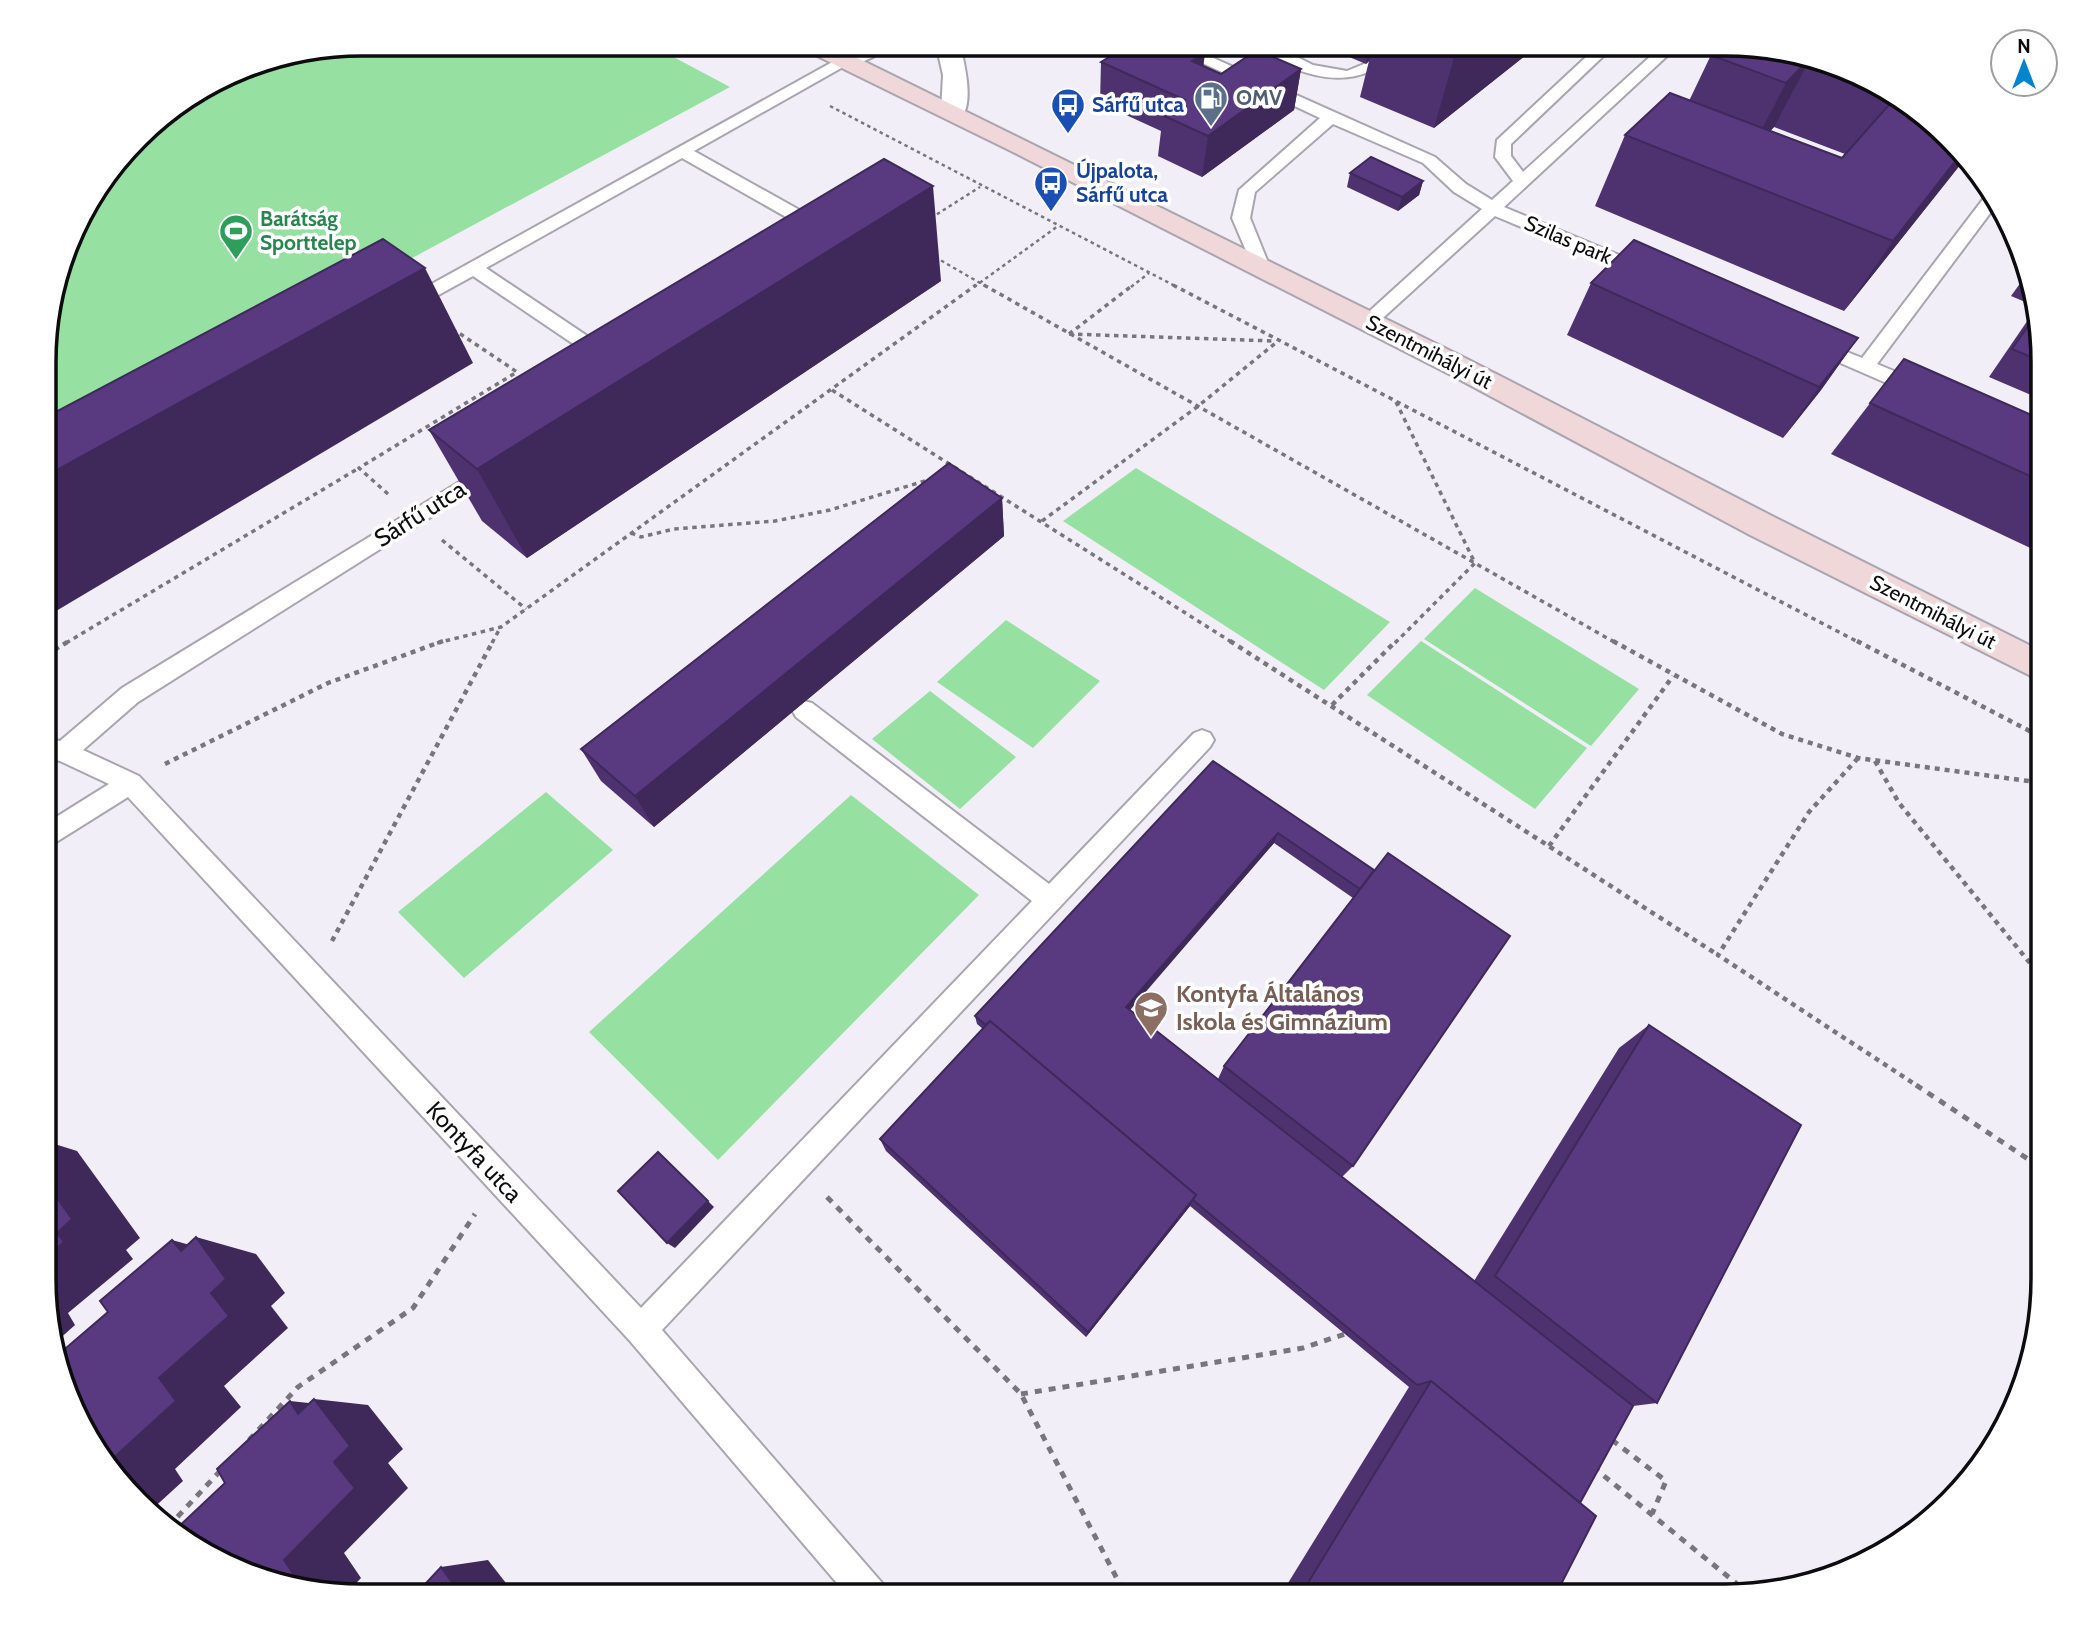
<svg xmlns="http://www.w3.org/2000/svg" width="2087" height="1640" viewBox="0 0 2087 1640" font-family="Cabin,sans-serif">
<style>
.green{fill:#96e0a1}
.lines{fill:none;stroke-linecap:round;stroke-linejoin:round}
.lane-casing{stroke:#a8a5af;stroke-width:4}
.street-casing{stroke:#a8a5af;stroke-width:4}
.secondary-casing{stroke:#a8a5af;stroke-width:4}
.path-far3{stroke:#78767c;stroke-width:2.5;stroke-dasharray:3.5 3.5;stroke-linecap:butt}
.path-far2{stroke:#78767c;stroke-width:3.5;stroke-dasharray:4.5 4.5;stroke-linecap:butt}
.path-far1{stroke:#78767c;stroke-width:4.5;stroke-dasharray:5 5;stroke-linecap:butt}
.path{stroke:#78767c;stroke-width:5;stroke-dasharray:7 7;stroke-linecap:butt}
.lane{fill:#fff;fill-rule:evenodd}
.street{fill:#fff;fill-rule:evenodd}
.secondary{fill:#f0d7da;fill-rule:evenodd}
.wall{fill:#4d326f;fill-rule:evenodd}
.shaded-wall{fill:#3e295a}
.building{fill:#593a81;stroke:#3e295a;stroke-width:2}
.labels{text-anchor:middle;stroke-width:7;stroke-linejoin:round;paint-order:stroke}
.far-service-label{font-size:21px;font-weight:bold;fill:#4e5e75;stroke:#fff;text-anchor:start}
.far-transit-label{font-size:21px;font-weight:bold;fill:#164399;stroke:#fff;text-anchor:start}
.far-leisure-label{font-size:21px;font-weight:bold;fill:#27864d;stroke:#fff;text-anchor:start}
.far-street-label{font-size:21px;fill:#0c0b0e;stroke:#fff}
.street-label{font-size:24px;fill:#0c0b0e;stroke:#fff}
.education-label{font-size:24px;font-weight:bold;fill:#785e54;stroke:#fff;text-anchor:start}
.rim{fill:none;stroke:#0c0b0e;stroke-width:3.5}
</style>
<rect width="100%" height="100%" fill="#f1eef8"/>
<g class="green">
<polygon points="362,44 649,44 730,87 46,455 47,320 86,203 152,122 259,61 286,56 291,59 302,54"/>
<polygon points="1136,468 1390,622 1324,690 1063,521"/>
<polygon points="1475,588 1639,689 1591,746 1424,639"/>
<polygon points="1006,620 1100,681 1033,748 937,682"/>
<polygon points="1421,641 1587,748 1535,809 1367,695"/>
<polygon points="930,691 1016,757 960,809 872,739"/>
<polygon points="546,792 613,850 464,978 398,912"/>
<polygon points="851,795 979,895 718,1160 589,1032"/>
</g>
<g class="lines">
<g class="lane-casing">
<g id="lane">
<polygon points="1162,44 1182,44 1435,157 1466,184 1492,200 1513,181 1495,157 1497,140 1600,44 1616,44 1511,144 1511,156 1523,172 1664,44 1680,44 1504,207 1650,268 1653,272 1644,278 1638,276 1495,216 1374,326 1362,326 1359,322 1362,318 1482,209 1454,192 1423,163 1333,124 1255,192 1250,218 1271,270 1268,274 1256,274 1232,218 1239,190 1320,118"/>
<path d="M 1254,44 L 1271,44 L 1313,65 L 1347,71 L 1364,64 L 1389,44 L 1406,44 C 1374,81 1335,86 1291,67 C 1278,62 1263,55 1254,44 Z"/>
<polygon points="845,55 850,57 853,60 850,63 694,151 828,226 831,230 828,234 816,234 682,158 486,268 614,354 616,358 614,362 600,362 473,276 413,309 407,311 398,305 401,301"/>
<polygon points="1987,194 1990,194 1997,204 1877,364 1928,385 1931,390 1928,395 1914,395 1806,348 1804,344 1806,340 1813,338 1862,358"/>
<polygon points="492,462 499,464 502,469 499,474 138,702 83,750 139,776 641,1308 1032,901 796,717 792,710 796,703 804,701 812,703 1049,884 1194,733 1202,730 1210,733 1214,740 1210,747 662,1330 883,1584 888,1596 848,1596 630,1341 128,797 45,849 45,824 109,784 60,761 46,758 46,738 60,741 122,688"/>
</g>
</g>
<g class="street-casing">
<g id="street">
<path d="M 858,44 L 888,44 C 879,57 852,69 837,65 L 833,60 L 837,55 Z"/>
<path d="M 936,44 L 960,44 C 964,63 974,100 962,117 L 953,119 L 944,117 L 941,112 L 943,75 Z"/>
</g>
</g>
<g class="secondary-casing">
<polygon id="secondary" points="799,44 829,44 1469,360 1774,517 2043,652 2043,682 1750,535 1449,374 1011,151 803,49"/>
</g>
<g class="path-far3">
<polyline points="830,106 1177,287"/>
<polyline points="931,218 980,187"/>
<polyline points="935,257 987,287"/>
<polyline points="974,287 1058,226"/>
<polyline points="1131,287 1149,273"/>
</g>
<g class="path-far2">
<polyline points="984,285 1616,643"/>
<polyline points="1173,285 1860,643"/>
<polyline points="1069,334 1274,341"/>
<polyline points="1069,334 1133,285"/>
<polyline points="832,390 1233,643"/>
<polyline points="388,494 359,468 517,372 456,331"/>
<polyline points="1042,521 1197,407 1278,341"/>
<polyline points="631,533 641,537 674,529 775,521 830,510 931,479"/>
<polyline points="442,540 526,609"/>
<polyline points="66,643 359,468"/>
<polyline points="437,643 501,627 976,285"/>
<polyline points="492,643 500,628"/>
<polyline points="1395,643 1475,563 1396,402"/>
</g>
<g class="path-far1">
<polyline points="1230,641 1718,955"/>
<polyline points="1613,641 1782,734 1858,758 2043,783"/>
<polyline points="1857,641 2043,738"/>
<polyline points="46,655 69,641"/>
<polyline points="1332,705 1396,641"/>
<polyline points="1858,758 1809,812 1718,955 1919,1087"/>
<polyline points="1875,761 1899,803 2043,979"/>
<polyline points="165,764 328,683 443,641"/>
<polyline points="2036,782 2043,797"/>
<polyline points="1549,846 1673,676"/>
<polyline points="332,941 493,641"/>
</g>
<g class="path">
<polyline points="1916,1085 2043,1169"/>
<polyline points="827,1197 1021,1394 1126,1596"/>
<polyline points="1021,1394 1303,1348 1345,1334"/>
<polyline points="249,1440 298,1387 413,1308 475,1214"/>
<polyline points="1612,1440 1666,1481 1652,1514"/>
<polyline points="1593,1467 1747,1592"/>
<polyline points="168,1527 222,1469"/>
</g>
<use href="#lane" class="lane"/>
<use href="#street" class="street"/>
<use href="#secondary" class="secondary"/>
</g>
<g class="wall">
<polygon points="1318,44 1540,44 1434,128 1360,97 1369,61 1366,64"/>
<path d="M 1746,44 L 1847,68 L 1935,123 L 1964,160 L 1844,311 L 1595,206 L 1625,135 L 1689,101 L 1711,55 ZM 1774,127 L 1845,154 L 1842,158 L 1770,131 Z"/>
<polygon points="1101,62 1203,66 1221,74 1301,69 1294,110 1202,177 1158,156 1161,131 1100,103"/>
<polygon points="1350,173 1423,181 1419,195 1398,211 1347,187"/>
<polygon points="2024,278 2030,304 2011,296"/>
<polygon points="941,281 527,558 482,521 429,430"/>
<polygon points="1591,283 1858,338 1821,390 1783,438 1567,335"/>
<polygon points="2032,314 2043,361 2043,400 1989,377"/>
<polygon points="1904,359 2043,420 2043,554 1831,454"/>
<polygon points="1002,498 1004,536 654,827 601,781 581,749"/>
<path d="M 1213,761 L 1374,870 L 1353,1166 L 1342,1177 L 1474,1281 L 1619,1048 L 1649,1025 L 1657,1403 L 1633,1406 L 1580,1503 L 1555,1596 L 1280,1596 L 1409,1387 L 1190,1206 L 1086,1337 L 886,1151 L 880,1139 L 983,1029 L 977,1024 L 975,1016 ZM 1274,843 L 1353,898 L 1224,1066 L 1218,1079 L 1129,1010 Z"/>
</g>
<g class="shaded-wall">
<polygon points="1370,44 1373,44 1369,61 1366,64"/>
<polygon points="1472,44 1540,44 1434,128 1454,58"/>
<polygon points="1205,53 1200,94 1192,61"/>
<polygon points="1809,59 1810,59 1774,127 1749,154 1786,83"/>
<polygon points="1301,69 1294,110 1202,177 1208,136"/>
<polygon points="1960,155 1964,160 1844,311 1893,241"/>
<polygon points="1423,181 1419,195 1398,211 1402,197"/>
<polygon points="933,186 941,281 527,558 477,469"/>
<polygon points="425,268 473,363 46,617 46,476"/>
<polygon points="1858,338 1821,390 1783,438 1819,387"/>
<polygon points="1002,498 1004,536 654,827 635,796"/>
<polygon points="1278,833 1274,843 1125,1016 1126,1007"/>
<polygon points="45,1141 77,1151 140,1238 126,1250 133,1259 68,1313 75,1325 56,1342 44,1300 45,1258 57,1233 45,1181"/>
<polygon points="658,1152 714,1207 675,1248 667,1243"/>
<polygon points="1196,1195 1190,1206 1086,1337 1088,1332"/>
<polygon points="196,1237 256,1254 285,1293 271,1306 288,1328 224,1386 241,1407 175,1469 183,1481 148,1513 109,1462 211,1293 181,1251 172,1240 204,1249"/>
<polygon points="314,1399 368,1405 403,1449 388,1463 408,1488 344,1553 361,1578 344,1596 302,1587 284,1560 298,1414 290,1401 318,1404"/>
<polygon points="488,1560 516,1596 462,1596 441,1567"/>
</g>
<g class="building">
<polygon points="1130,44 1184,44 1205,53 1192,61 1221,74 1257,50 1301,69 1208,136 1162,115 1185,100 1101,62"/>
<polygon points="1421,44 1472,44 1454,58"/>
<polygon points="1722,44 1746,44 1809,59 1786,83 1711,55"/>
<polygon points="1670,93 1842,158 1895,98 1935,123 1960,155 1893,241 1625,135"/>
<polygon points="1371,157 1423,181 1402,197 1350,173"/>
<polygon points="884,159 933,186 477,469 429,430"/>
<polygon points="383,239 425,268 46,476 46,417"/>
<polygon points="1634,240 1858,338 1819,387 1591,283"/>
<polygon points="2033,319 2043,361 2043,362 2012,349"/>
<polygon points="1904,359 2043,420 2043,482 1870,403"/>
<polygon points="949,463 1002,498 635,796 581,749"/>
<polygon points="1213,761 1374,870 1360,889 1278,833 1126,1007 1633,1406 1580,1503 1431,1381 1417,1385 1193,1200 1196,1195 990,1021 986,1025 975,1016"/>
<polygon points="1388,853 1510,936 1353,1166 1224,1066"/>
<polygon points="990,1021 1196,1195 1088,1332 880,1139"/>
<polygon points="1649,1025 1801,1125 1657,1403 1495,1276"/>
<polygon points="658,1152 708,1201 667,1243 618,1191"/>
<polygon points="45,1181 72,1219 57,1233 64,1242 45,1258"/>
<polygon points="196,1237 226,1279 211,1293 229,1316 159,1378 176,1401 109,1462 76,1419 59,1354 108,1312 100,1301 172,1240 181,1251"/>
<polygon points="1431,1381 1596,1516 1555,1596 1300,1596"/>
<polygon points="314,1399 350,1446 334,1462 355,1488 284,1560 302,1587 240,1572 174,1531 225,1483 217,1469 290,1401 298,1414"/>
<polygon points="441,1567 462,1596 414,1596"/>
</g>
<defs>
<g id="fuel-pin" transform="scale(1.75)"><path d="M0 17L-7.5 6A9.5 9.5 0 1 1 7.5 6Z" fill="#5c6f8a" stroke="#fff"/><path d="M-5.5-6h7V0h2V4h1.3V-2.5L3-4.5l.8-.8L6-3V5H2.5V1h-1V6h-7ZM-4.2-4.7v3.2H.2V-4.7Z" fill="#fff"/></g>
<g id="bus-pin" transform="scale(1.75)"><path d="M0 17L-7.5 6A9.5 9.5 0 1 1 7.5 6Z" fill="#1a4fb4" stroke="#fff"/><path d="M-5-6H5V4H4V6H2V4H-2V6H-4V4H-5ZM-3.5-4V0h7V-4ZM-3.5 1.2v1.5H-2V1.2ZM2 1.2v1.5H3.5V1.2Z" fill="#fff"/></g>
<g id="stadium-pin" transform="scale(1.75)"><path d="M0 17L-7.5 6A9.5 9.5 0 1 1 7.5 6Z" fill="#2e9e5b" stroke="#fff"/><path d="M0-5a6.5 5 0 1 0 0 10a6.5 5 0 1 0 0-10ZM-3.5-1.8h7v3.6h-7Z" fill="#fff"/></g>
<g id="school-pin" transform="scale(1.75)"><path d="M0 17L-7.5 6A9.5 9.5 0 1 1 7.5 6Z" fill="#8d6e63" stroke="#fff"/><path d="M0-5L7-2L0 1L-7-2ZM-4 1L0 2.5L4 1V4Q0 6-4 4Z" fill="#fff"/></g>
</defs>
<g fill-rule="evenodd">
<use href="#fuel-pin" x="1211" y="98"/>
<use href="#bus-pin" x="1068" y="105"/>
<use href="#bus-pin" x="1051" y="183"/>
<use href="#stadium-pin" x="236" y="231"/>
<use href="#school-pin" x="1151" y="1008"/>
</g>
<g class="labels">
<g class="far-service-label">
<text x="1236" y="105">OMV</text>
</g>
<g class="far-transit-label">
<text x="1092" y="112">Sárfű utca</text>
<text x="1076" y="178">Újpalota,<tspan x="1076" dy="24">Sárfű utca</tspan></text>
</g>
<g class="far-leisure-label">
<text x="260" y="226">Barátság<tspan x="260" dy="24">Sporttelep</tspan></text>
</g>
<g class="far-street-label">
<text transform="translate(1568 240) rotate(23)" y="7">Szilas park</text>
<text transform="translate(1429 352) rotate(27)" y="7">Szentmihályi út</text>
<text transform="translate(1933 612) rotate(27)" y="7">Szentmihályi út</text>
</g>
<g class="street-label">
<text transform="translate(420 514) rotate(-32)" y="8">Sárfű utca</text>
<text transform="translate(474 1152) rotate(47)" y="8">Kontyfa utca</text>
</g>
<g class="education-label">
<text x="1176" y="1002">Kontyfa Általános<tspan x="1176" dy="28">Iskola és Gimnázium</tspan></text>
</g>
</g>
<path d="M0 0H2087V1640H0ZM362 56H1725A306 306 0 0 1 2031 362V1278A306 306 0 0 1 1725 1584H362A306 306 0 0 1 56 1278V362A306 306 0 0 1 362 56Z" fill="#fff" fill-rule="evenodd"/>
<path class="rim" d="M362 56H1725A306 306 0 0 1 2031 362V1278A306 306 0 0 1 1725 1584H362A306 306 0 0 1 56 1278V362A306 306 0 0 1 362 56Z"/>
<g transform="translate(2024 63)"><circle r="33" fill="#ffffff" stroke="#9e9d9f" stroke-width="2"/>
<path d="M0-5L12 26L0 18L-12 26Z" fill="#0385cc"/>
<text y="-10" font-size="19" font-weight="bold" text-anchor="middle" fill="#0c0b0e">N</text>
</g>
</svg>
